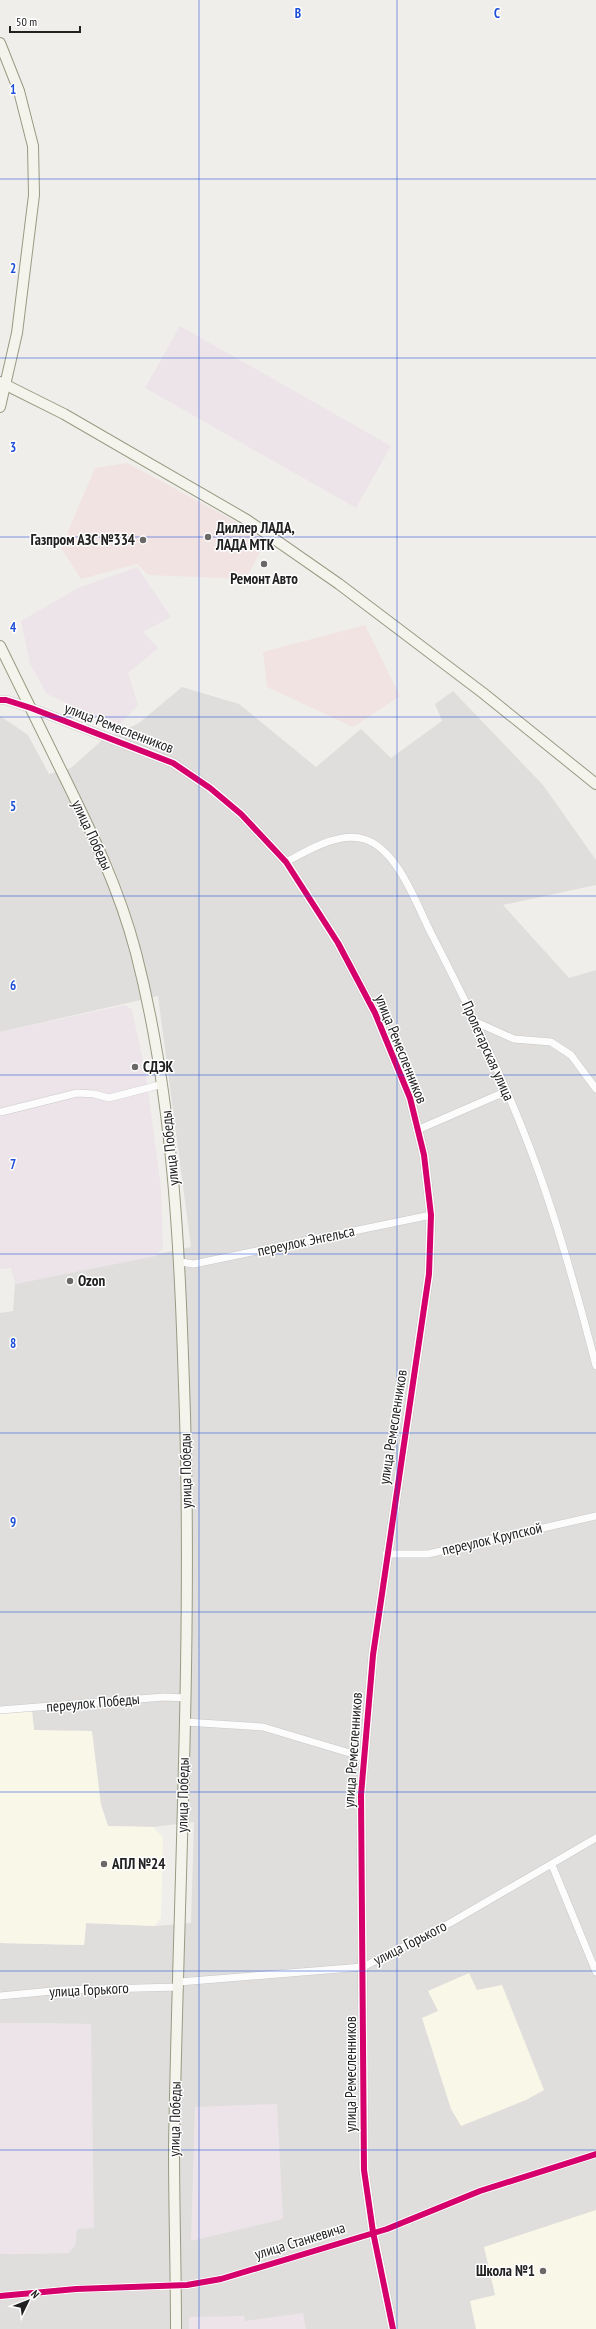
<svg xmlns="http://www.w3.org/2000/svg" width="596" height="2329" viewBox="0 0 596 2329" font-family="'PT Sans Narrow',sans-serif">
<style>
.residential{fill:#dfdedc}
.commercial{fill:#f1e3e1}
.industrial{fill:#ede4e9}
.education{fill:#f8f7e8}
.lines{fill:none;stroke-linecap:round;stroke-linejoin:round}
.minor-casing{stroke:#c9c8c7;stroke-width:8}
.tertiary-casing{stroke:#c9c8c7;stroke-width:10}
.secondary-casing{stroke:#999a82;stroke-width:12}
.minor{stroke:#fdfcfc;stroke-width:7}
.tertiary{stroke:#fdfcfc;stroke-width:9}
.secondary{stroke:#f4f4ed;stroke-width:10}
.cycleway-casing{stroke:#fff;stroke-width:8}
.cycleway{stroke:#d6006c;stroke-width:6}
.grid{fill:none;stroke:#1d4ed8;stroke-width:1;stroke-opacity:0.55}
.poi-dot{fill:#6a6968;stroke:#fff;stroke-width:1.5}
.labels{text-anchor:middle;stroke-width:3;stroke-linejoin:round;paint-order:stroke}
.poi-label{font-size:15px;font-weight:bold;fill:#222;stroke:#fff;text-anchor:start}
.street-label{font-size:15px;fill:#222;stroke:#fff}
.grid-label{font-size:13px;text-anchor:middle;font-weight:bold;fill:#1d4ed8;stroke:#fff;stroke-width:3;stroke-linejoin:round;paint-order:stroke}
</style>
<rect width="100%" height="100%" fill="#f0eeeb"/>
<polygon class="residential" points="182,687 239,704 316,767 361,729 391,758 442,721 435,704 453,691 543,785 596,860 596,885 503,905 569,978 596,970 596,2329 0,2329 0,2254 68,2253 75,2245 91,2024 0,2023 0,1943 84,1945 86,1923 155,1926 191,1923 194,1822 153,1827 108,1826 101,1805 34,1730 32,1711 0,1713 0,1313 13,1311 15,1284 191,1247 158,996 0,1032 0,716 28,735 49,774 71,768 101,741 139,723"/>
<g class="commercial">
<polygon points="127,463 224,515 266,541 246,579 148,575 137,564 81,579 61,548 95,468"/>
<polygon points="365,625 400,696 353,727 267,687 263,652"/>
</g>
<g class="industrial">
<polygon points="180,326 391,446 356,508 145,388"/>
<polygon points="137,567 171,617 143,632 158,648 128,673 138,705 117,727 47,694 30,664 21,621 78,588"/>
<polygon points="125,1005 132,1010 146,1075 161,1188 163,1248 156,1256 15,1284 11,1268 0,1269 0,1032"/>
<polygon points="0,2023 91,2024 94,2228 77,2229 75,2245 68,2253 0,2254"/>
<polygon points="277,2104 283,2219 191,2241 195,2107"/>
<polygon points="303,2313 306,2329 189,2329 189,2317 244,2316 245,2321"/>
</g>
<g class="education">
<polygon points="32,1711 34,1730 92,1731 101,1805 108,1826 153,1827 163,1837 161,1918 155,1926 86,1923 84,1945 0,1943 0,1713"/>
<polygon points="469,1973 477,1990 502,1985 544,2090 526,2100 461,2126 451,2109 422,2018 438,2011 428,1991"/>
<polygon points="596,2210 596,2329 476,2329 470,2301 495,2295 484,2247"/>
</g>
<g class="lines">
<g class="minor-casing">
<g id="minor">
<path d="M 286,862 C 307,851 339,831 364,839 C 398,849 417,906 432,935 C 471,1011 509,1089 538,1170 C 561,1234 579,1300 596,1366"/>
<polyline points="476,1022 514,1039 551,1042 571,1055 596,1089"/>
<polyline points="1,1112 77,1093 94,1094 109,1098 163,1084"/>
<polyline points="417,1130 507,1091"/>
<polyline points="180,1262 194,1264 431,1215"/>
<polyline points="386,1554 428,1554 596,1516"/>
<polyline points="0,1710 164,1697 186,1698"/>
<polyline points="185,1722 263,1727 363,1757"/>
<polyline points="552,1865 596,1972"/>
<polyline points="179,1982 363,1967 450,1923 596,1838"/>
<polyline points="0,1996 62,1990 179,1987"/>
<polyline points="0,2296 76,2289 187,2285 221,2279 387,2229 480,2191 596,2154"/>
</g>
</g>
<g class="tertiary-casing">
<polyline id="tertiary" points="0,700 6,700 31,708 173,763 210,788 241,814 286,862 338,943 375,1013 410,1098 424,1155 431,1215 429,1274 373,1655 361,1795 364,2170 373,2232 393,2329"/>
</g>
<g class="secondary-casing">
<g id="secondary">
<polyline points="0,43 19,91 33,146 34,195 17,333 0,407"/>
<polyline points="0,382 64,414 247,520 339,584 483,693 596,784"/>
<path d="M 0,646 C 19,684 38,723 57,762 C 88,825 118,884 136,953 C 175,1104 180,1259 185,1415 C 192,1659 178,1904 174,2148 C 174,2208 176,2269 176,2329"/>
</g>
</g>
<use href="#minor" class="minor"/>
<use href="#tertiary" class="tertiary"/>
<use href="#secondary" class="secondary"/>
<g class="cycleway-casing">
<g id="cycleway">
<polyline points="0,700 6,700 31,708 173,763 210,788 241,814 286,862 338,943 375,1013 410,1098 424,1155 431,1215 429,1274 373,1655 361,1795 364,2170 373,2232 393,2329"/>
<polyline points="0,2296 76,2289 187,2285 221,2279 387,2229 480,2191 596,2154"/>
</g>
</g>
<use href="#cycleway" class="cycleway"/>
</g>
<path class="grid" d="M 199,0 L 199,2329M 397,0 L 397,2329M 0,179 L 596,179M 0,358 L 596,358M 0,537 L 596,537M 0,717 L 596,717M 0,896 L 596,896M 0,1075 L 596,1075M 0,1254 L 596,1254M 0,1433 L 596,1433M 0,1612 L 596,1612M 0,1792 L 596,1792M 0,1971 L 596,1971M 0,2150 L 596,2150"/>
<g class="poi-dot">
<circle cx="208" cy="537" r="4"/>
<circle cx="143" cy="540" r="4"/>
<circle cx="264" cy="564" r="4"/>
<circle cx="135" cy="1067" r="4"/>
<circle cx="70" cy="1281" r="4"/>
<circle cx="104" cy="1864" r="4"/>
<circle cx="543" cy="2271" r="4"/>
</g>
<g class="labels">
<g class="poi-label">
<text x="216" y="533">Диллер ЛАДА,<tspan x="216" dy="17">ЛАДА МТК</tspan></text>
<text x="135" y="545" text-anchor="end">Газпром АЗС №334</text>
<text x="264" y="584" text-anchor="middle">Ремонт Авто</text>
<text x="143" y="1072">СДЭК</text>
<text x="78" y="1286">Ozon</text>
<text x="112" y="1869">АПЛ №24</text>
<text x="535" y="2276" text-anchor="end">Школа №1</text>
</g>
<g class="street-label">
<text transform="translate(119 728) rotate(21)" y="5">улица Ремесленников</text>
<text transform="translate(92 835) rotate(65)" y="5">улица Победы</text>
<text transform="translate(401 1049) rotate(68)" y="5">улица Ремесленников</text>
<text transform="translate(488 1051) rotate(66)" y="5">Пролетарская улица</text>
<text transform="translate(170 1148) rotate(-96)" y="5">улица Победы</text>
<text transform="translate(306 1241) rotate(-12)" y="5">переулок Энгельса</text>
<text transform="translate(393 1427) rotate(-81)" y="5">улица Ремесленников</text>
<text transform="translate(186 1471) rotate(-91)" y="5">улица Победы</text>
<text transform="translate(492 1539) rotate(-13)" y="5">переулок Крупской</text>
<text transform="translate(93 1703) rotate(-5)" y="5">переулок Победы</text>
<text transform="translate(353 1750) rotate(-86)" y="5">улица Ремесленников</text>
<text transform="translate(183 1795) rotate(-89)" y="5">улица Победы</text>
<text transform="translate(410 1943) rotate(-27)" y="5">улица Горького</text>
<text transform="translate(89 1990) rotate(-3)" y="5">улица Горького</text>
<text transform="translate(351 2074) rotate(-90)" y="5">улица Ремесленников</text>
<text transform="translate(175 2119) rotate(-89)" y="5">улица Победы</text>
<text transform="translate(300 2241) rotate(-17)" y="5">улица Станкевича</text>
</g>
</g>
<g class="grid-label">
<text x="298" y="18">B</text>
<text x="497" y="18">C</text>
<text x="13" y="94">1</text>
<text x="13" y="273">2</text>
<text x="13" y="452">3</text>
<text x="13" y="632">4</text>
<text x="13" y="811">5</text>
<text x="13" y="990">6</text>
<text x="13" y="1169">7</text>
<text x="13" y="1348">8</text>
<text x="13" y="1527">9</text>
</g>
<g transform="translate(28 2301) rotate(47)" stroke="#ffffff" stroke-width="3" paint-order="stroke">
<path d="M0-3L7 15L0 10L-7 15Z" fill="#222222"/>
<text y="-6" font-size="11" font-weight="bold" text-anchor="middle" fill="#222222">N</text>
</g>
<path d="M10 26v6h70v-6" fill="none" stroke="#222222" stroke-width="2"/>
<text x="16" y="26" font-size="12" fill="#222222" stroke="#ffffff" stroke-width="3" paint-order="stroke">50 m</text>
</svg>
